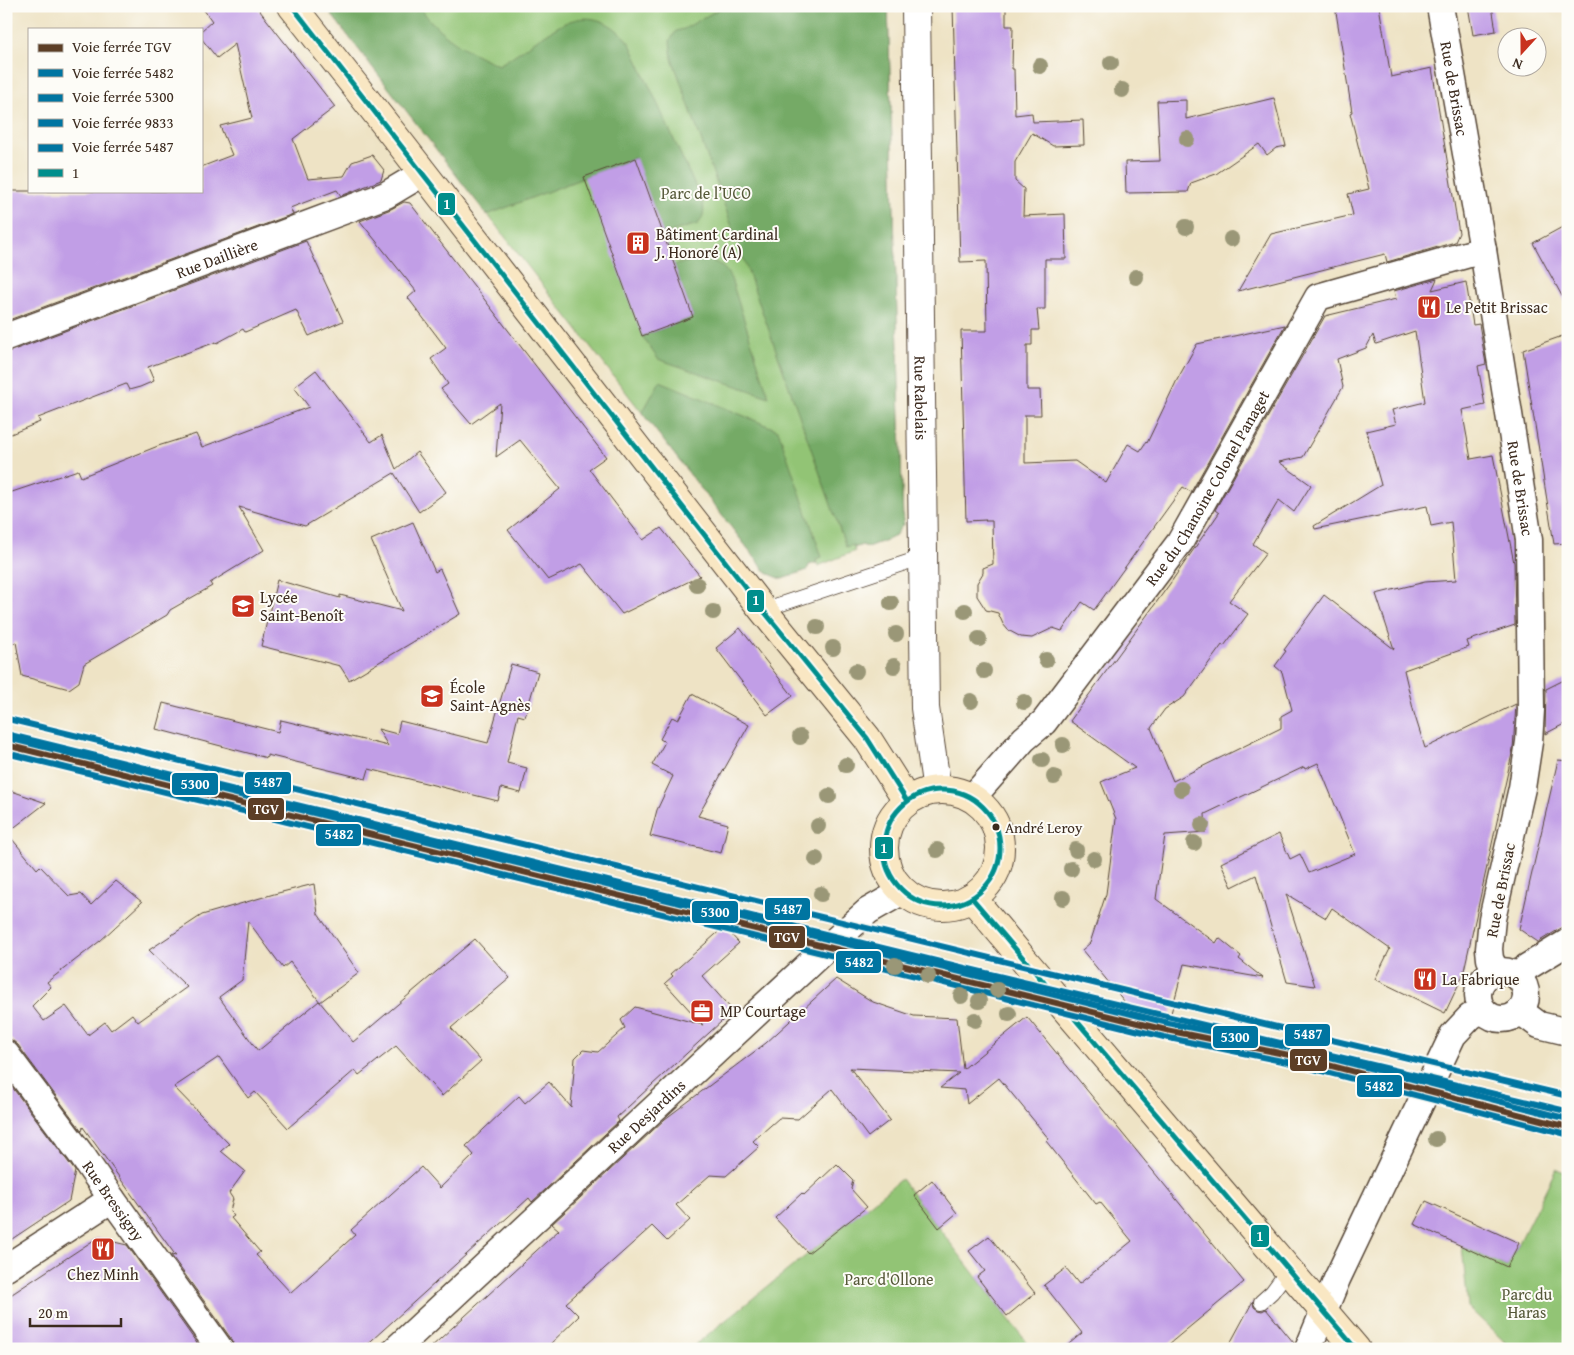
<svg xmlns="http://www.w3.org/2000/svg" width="1574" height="1355" viewBox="0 0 1574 1355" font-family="'Gentium Book Plus',serif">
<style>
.green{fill:#92c474;stroke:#667749}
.forest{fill:#75aa66;stroke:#586a42}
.building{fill:#c19ee6;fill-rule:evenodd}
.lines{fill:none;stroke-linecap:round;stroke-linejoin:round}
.service-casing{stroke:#564637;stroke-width:16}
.minor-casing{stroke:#564637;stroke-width:29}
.tertiary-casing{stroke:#564637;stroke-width:30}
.secondary-casing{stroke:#564637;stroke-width:30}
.service{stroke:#fff;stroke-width:14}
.minor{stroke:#fff;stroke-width:26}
.tertiary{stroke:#fff;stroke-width:28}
.secondary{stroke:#f9e7c3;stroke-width:28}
.bus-1-casing{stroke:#fdfcf7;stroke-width:9}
.bus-1{stroke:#008e8c;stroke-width:5}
.rail-1-casing{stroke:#fdfcf7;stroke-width:10}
.rail-2-casing{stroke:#fdfcf7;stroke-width:10}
.rail-3-casing{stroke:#fdfcf7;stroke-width:10}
.rail-4-casing{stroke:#fdfcf7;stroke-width:10}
.rail-5-casing{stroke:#fdfcf7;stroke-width:10}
.rail-1{stroke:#5c3e26;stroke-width:6}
.rail-2{stroke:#0075a1;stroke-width:6}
.rail-3{stroke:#0075a1;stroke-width:6}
.rail-4{stroke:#0075a1;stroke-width:6}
.rail-5{stroke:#0075a1;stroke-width:6}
.tree{fill:#9a9777}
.bus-dot{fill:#3b2a1e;stroke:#fdfcf7;stroke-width:2}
.labels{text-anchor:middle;stroke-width:4;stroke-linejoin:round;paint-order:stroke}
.bus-label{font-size:15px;fill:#3b2a1e;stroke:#fdfcf7;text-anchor:start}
.street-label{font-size:16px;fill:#3b2a1e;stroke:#fdfcf7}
.park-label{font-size:16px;fill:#555838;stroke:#fdfcf7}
.poi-label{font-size:16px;fill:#3b2a1e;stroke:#fdfcf7;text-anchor:start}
.line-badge{stroke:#fdfcf7;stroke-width:2}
.badge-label{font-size:14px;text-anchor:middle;font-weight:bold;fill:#fff}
</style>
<rect width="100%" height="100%" fill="#fdfcf7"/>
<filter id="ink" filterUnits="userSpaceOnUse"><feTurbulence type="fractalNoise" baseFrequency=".02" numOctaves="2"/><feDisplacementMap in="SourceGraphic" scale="10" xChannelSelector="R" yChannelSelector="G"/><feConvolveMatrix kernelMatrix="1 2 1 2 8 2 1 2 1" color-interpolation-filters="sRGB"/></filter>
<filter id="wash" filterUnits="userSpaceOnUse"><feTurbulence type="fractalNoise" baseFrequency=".0096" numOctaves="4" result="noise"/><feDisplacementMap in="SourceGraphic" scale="20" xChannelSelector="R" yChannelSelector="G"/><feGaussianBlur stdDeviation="1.12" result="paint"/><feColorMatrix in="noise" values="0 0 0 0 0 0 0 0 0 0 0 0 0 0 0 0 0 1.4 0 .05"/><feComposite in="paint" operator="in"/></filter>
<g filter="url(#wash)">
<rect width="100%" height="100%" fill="#eee3c5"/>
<g class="green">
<polygon points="325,6 888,6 903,524 894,537 867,547 862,545 854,548 855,551 818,566 817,563 809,565 807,570 782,579 767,573"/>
<polygon points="1556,1169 1568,1173 1568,1349 1511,1348 1468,1307 1462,1246 1507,1267"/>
<polygon points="901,1179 1032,1349 690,1349"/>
</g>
<g class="forest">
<path d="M 325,6 L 419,6 C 438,35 468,52 499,65 C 512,57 525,48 538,39 C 547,34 556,27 565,23 C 592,11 614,23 630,44 L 702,201 C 705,210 704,217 698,224 L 663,234 L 635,158 L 487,215 Z"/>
<polygon points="724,6 888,6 903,524 894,537 867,547 862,545 854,548 853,545 846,547 672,58 670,41 676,31 684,29"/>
<path d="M 705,258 C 718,262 725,267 731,279 L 769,397 L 658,359 L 642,336 L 693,317 L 674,265 Z"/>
<polygon points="660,381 778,430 822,557 816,559 817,562 809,565 807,570 782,579 767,573 642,413"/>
</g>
<g id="blocks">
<g class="building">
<polygon points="201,6 256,6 335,107 293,139 308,179 344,176 352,162 372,155 384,170 381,180 341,196 337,190 290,208 293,214 6,321 6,191 201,191 201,167 232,155 220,126 252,118 235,44 217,58 201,38 201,31 212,21"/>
<polygon points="953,6 1006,6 1006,26 1013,26 1012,69 1014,69 1015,115 1032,113 1033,122 1083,120 1084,145 1053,146 1032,133 1015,162 1015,181 1024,189 1023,216 1065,214 1066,259 1045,259 1045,309 1037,309 1039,330 1032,330 1032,345 1027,345 1027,390 1040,390 1041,415 1025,415 1025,463 1075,461 1106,483 1128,444 1140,451 1146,442 1147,443 1177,380 1197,344 1285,325 1191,492 1183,487 1094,610 1082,602 1062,631 1053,628 1032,638 1021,637 1008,630 1003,624 998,613 986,610 977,596 977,583 983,573 983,568 993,564 992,521 985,521 986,520 966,521 961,331 987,331 986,261 960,262"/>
<polygon points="1335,6 1379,6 1391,77 1432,68 1459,233 1455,242 1387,262 1385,254 1238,291 1271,234 1353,215 1348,194 1369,189 1350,113 1352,112"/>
<polygon points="1468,6 1492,6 1496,31 1473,35"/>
<polygon points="1274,98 1286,146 1276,148 1267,155 1259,144 1216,174 1191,183 1188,192 1126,193 1125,162 1160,161 1157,101 1186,100 1186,119"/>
<polygon points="636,158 693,317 642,336 584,177"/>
<polygon points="404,202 410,203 606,457 589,469 643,540 661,528 700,576 622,614 582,564 548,580 508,530 560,489 520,440 496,457 500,403 471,424 441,389 448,384 431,359 446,348 408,298 416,291 360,221 391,209"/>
<polygon points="1568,224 1568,307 1533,243"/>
<polygon points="306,241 343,321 309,336 296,310 245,332 243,329 217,343 216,342 148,367 154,381 140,387 129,390 126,384 38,418 40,422 6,436 6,352 11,351"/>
<path d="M 1437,279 L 1432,290 L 1466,282 L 1473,325 L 1479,324 L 1486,364 L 1478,366 L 1485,405 L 1462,410 L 1471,459 L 1493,455 L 1514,563 L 1515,625 L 1467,641 L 1469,647 L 1404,670 L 1414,713 L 1425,748 L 1516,704 L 1513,749 L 1463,975 L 1445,1013 L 1375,979 L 1390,949 L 1332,908 L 1326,918 L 1286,894 L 1315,986 L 1287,982 L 1256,875 L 1232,887 L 1221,863 L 1279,834 L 1290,859 L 1300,854 L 1309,873 L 1355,854 L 1318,763 L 1305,769 L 1304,767 L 1205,814 L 1206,832 L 1165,835 L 1156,899 L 1216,943 L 1219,938 L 1241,956 L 1239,959 L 1263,978 L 1184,964 L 1165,1036 L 1148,1030 L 1082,950 L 1090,943 L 1106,894 L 1116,819 L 1101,782 L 1135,768 L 1070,721 L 1169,585 L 1219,513 L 1215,510 L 1325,316 L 1396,299 L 1394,291 ZM 1415,331 L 1425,402 L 1392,410 L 1396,424 L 1366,431 L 1381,485 L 1314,526 L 1315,529 L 1427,506 L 1431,526 L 1451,522 L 1456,580 L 1425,582 L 1376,594 L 1394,649 L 1324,595 L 1284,650 L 1286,651 L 1275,666 L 1282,672 L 1292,710 L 1281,716 L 1281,728 L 1173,781 L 1151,728 L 1165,709 L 1184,697 L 1222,645 L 1224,646 L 1248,614 L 1229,601 L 1266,553 L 1253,544 L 1279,500 L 1294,512 L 1311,485 L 1279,462 L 1303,457 L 1343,387 L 1337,359 L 1366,348 L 1373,335 L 1376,344 Z"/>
<polygon points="1568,334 1568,543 1554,544 1523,350"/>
<polygon points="316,370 371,442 382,435 396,469 417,452 446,492 419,512 394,473 305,526 239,507 264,550 210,583 212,586 170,610 167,615 84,664 79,682 69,689 22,676 16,642 6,647 6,494 78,470 81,477 158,446 196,434 202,447 309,407 294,387"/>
<polygon points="413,522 435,572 440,569 460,614 349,680 340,666 261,646 277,580 340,598 340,595 402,611 371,540"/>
<polygon points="740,628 793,696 767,715 716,648"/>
<polygon points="511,664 538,672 525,717 518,715 507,763 527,768 521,793 501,788 498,801 369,769 366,779 267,755 267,758 156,729 163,703 278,732 281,720 388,746 378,729 397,734 400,721 488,743"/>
<polygon points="1568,678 1568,722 1545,734 1546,689"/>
<polygon points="692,694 749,725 698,816 728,824 721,853 650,836 657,810 673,776 652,765 665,742 660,739 672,717 678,720"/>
<polygon points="1558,760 1568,761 1568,924 1538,942 1519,929"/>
<polygon points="6,789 46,803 7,833 37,869 40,866 69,896 81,894 91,905 116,881 142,902 100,941 47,982 51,987 32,1006 44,1021 66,1006 88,1035 105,1022 111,1030 132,1014 138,1022 187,987 149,950 202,915 274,894 314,884 318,914 359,973 320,1002 290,962 283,968 248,921 242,980 219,997 258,1051 319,1001 353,1042 475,939 510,978 451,1028 481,1061 442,1096 396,1046 359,1075 355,1070 288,1128 255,1092 248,1098 219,1057 174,1087 229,1144 221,1151 245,1171 229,1193 233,1199 230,1211 234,1216 231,1218 260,1252 256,1255 291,1293 355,1235 351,1230 421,1167 440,1188 474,1155 466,1146 519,1096 525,1103 549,1082 571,1107 575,1058 583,1050 598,1052 625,1028 621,1020 635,1007 703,1025 665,983 673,976 671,974 724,927 739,943 702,976 733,1011 617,1117 619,1121 532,1202 529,1198 362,1349 235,1349 232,1340 171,1255 176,1256 83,1127 82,1131 18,1045 12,1040 6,1039"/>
<polygon points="836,979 873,1002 914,1016 957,1018 963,1069 1027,1017 1244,1282 1163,1349 1063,1349 1082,1333 1044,1285 1066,1268 1079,1284 1132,1241 1100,1202 1096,1204 1046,1141 1049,1139 999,1078 967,1104 965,1090 940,1088 959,1073 850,1068 890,1120 868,1137 832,1089 798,1119 779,1118 753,1141 759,1147 726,1176 710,1175 676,1205 690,1220 667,1241 652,1226 566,1303 579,1316 545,1349 429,1349 559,1230 552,1224 665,1119 766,1043"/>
<polygon points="6,1079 75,1171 69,1201 6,1243"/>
<polygon points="837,1164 853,1180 851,1189 867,1207 808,1253 775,1218 802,1193 804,1195"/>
<polygon points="932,1180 957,1213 939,1228 914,1195"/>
<polygon points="1426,1201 1519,1243 1507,1267 1414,1224"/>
<polygon points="989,1236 1035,1293 1007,1316 977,1277 985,1271 969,1251"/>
<polygon points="97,1238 127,1245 201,1349 6,1349 6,1298"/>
<polygon points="1253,1301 1254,1307 1258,1310 1262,1311 1266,1309 1294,1343 1293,1349 1227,1349"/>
</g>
</g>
</g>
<g filter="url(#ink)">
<use href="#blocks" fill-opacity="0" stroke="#564637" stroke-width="1"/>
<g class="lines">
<g class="service-casing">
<g id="service">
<polyline points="763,610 923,557"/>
<polyline points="1261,1302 1272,1292 1289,1269"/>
</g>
</g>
<g class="minor-casing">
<g id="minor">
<path id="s1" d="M 1440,6 L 1483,250 L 1529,540 L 1531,710 L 1529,742 L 1522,788 L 1492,919 L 1489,949 L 1490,959 L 1496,971"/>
<path id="s2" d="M 6,337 L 386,195 L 423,173"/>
<path id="s3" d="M 972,798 L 1024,739 L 1044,722 L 1180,542 L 1318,297 L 1483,250"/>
<circle cx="1502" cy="995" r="24"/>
<polyline points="1519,977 1527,967 1568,942"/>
<polyline points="1520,1011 1539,1025 1568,1032"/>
<path id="s4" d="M 6,1054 L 83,1157 L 112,1199 L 220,1349"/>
<polyline points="6,1268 112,1199"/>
<path id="s5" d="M 396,1349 L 819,955 L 868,911 L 903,891"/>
<polyline points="1308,1349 1337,1279 1453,1035 1470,1017 1482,1009"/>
</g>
</g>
<g class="tertiary-casing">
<g id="tertiary">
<path id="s6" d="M 916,6 L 925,708 L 937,790"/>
</g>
</g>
<g class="secondary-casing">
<g id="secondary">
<polyline points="292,6 400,143 763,610 867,738 907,801"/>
<circle cx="942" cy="848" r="58"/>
<polyline points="972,898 1028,965 1356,1349"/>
</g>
</g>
<use href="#service" class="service"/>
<use href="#minor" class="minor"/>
<use href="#tertiary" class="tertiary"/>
<use href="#secondary" class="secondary"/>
<g class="bus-1-casing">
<g id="bus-1">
<polyline points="292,6 763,610 867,738 907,801"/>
<circle cx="942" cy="848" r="58"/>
<polyline points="972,898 1356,1349"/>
</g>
</g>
<use href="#bus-1" class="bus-1"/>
<g class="rail-1-casing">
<polyline id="rail-1" points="6,745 1166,1030 1289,1055 1568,1127"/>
</g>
<g class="rail-2-casing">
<polyline id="rail-2" points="6,753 1164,1037 1287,1062 1566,1134"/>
</g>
<g class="rail-3-casing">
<polyline id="rail-3" points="8,738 1168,1023 1291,1048 1568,1119"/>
</g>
<g class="rail-4-casing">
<path id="rail-4" d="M 6,734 C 526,862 1045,989 1566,1111"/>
</g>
<g class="rail-5-casing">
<path id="rail-5" d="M 8,719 C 527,846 1047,974 1568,1096"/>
</g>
<use href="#rail-1" class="rail-1"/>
<use href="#rail-2" class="rail-2"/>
<use href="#rail-3" class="rail-3"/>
<use href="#rail-4" class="rail-4"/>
<use href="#rail-5" class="rail-5"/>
</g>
<g class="tree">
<circle cx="1111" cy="63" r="8"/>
<circle cx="1040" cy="66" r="8"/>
<circle cx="1122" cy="90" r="8"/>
<circle cx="1187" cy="139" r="8"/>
<circle cx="1186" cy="227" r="8"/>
<circle cx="1231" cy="239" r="8"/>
<circle cx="1136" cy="277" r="8"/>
<circle cx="697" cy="585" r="8"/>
<circle cx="891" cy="603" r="8"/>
<circle cx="965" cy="611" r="8"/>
<circle cx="713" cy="612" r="8"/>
<circle cx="817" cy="627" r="8"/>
<circle cx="896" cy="634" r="8"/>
<circle cx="979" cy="639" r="8"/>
<circle cx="833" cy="648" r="8"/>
<circle cx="1046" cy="660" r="8"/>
<circle cx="894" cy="666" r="8"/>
<circle cx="856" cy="671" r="8"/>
<circle cx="984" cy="671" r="8"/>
<circle cx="971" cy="701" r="8"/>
<circle cx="1024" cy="702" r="8"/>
<circle cx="800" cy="737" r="8"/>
<circle cx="1063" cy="745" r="8"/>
<circle cx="1042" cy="760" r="8"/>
<circle cx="846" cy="765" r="8"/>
<circle cx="1054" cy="777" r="8"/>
<circle cx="1181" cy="789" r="8"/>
<circle cx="829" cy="796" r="8"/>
<circle cx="1202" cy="825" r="8"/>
<circle cx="818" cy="826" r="8"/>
<circle cx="1194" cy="843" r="8"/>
<circle cx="937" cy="850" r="8"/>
<circle cx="1076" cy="850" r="8"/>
<circle cx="816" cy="859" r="8"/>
<circle cx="1094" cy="859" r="8"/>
<circle cx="1071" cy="869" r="8"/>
<circle cx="821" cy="894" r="8"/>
<circle cx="1063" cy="898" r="8"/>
<circle cx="895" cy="965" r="8"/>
<circle cx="928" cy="976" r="8"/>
<circle cx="997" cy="990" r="8"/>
<circle cx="961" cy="996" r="8"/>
<circle cx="979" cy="1001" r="8"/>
<circle cx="1009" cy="1014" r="8"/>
<circle cx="975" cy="1020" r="8"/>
<circle cx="1436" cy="1139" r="8"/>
</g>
</g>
<defs>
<g id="building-square" transform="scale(1.25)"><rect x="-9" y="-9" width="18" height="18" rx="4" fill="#c8321e" stroke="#fdfcf7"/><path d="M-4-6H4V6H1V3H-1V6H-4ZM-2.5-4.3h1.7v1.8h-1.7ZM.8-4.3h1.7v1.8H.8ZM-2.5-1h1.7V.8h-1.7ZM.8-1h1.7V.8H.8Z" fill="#fff"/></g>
<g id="restaurant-square" transform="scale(1.25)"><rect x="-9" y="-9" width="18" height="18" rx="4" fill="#c8321e" stroke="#fdfcf7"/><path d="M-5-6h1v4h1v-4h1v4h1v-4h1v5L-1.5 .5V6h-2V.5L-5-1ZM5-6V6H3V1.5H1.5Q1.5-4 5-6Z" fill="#fff"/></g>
<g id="school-square" transform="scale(1.25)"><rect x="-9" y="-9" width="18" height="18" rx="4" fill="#c8321e" stroke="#fdfcf7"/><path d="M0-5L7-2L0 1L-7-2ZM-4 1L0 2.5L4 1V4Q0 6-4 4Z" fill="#fff"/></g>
<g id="office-square" transform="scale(1.25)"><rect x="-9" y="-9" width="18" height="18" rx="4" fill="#c8321e" stroke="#fdfcf7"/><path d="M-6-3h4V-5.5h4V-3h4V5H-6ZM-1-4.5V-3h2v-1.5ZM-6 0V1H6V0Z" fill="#fff"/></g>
</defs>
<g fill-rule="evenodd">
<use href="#building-square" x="638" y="243"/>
<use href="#restaurant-square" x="1429" y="307"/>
<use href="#school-square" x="243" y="606"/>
<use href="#school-square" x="432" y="696"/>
<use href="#restaurant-square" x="1425" y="979"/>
<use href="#office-square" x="702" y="1011"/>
<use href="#restaurant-square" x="103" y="1249"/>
</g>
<circle class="bus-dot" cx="996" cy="827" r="4.5"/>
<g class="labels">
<g class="bus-label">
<text x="1005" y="833">André Leroy</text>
</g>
<g class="street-label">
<text dy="6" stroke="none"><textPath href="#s1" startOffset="84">Rue de Brissac</textPath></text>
<text dy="6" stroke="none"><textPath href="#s2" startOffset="225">Rue Daillière</textPath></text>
<text dy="6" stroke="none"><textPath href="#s6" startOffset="392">Rue Rabelais</textPath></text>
<text dy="6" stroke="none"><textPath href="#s3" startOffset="391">Rue du Chanoine Colonel Panaget</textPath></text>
<text dy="6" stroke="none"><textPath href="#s1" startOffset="489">Rue de Brissac</textPath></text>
<text transform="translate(1500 890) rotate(-79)" y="6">Rue de Brissac</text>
<text dy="6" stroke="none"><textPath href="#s5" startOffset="342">Rue Desjardins</textPath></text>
<text dy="6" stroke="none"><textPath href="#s4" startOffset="182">Rue Bressigny</textPath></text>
</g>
<g class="park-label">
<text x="706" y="199">Parc de l’UCO</text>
<text x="889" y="1285">Parc d'Ollone</text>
<text x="1527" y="1300">Parc du<tspan x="1527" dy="18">Haras</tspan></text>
</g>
<g class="poi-label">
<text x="656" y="240">Bâtiment Cardinal<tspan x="656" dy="18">J. Honoré (A)</tspan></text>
<text x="1446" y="313">Le Petit Brissac</text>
<text x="260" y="603">Lycée<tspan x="260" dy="18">Saint-Benoît</tspan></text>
<text x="450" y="693">École<tspan x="450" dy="18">Saint-Agnès</tspan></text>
<text x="1442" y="985">La Fabrique</text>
<text x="720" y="1017">MP Courtage</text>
<text x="103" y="1280" text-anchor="middle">Chez Minh</text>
</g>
</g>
<g class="line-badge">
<rect x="437" y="192" width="19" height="24" rx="5" fill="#008e8c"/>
<rect x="746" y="589" width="19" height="24" rx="5" fill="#008e8c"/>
<rect x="244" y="771" width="48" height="24" rx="5" fill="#0075a1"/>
<rect x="171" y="772" width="48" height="24" rx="5" fill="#0075a1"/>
<rect x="247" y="797" width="38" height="24" rx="5" fill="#5c3e26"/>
<rect x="315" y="823" width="47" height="24" rx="5" fill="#0075a1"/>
<rect x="874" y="836" width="20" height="24" rx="5" fill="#008e8c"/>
<rect x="764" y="897" width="47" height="24" rx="5" fill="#0075a1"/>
<rect x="691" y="900" width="48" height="24" rx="5" fill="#0075a1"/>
<rect x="768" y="925" width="38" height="24" rx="5" fill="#5c3e26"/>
<rect x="835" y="950" width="47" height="24" rx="5" fill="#0075a1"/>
<rect x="1284" y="1023" width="47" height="24" rx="5" fill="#0075a1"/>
<rect x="1212" y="1025" width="47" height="24" rx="5" fill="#0075a1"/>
<rect x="1289" y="1048" width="39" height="24" rx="5" fill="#5c3e26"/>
<rect x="1356" y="1074" width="47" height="24" rx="5" fill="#0075a1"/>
<rect x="1250" y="1224" width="20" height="24" rx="5" fill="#008e8c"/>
</g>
<g class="badge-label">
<text x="447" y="209">1</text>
<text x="756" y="605">1</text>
<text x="268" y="787">5487</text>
<text x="195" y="789">5300</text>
<text x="266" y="814">TGV</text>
<text x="339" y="839">5482</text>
<text x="884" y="853">1</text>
<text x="788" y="914">5487</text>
<text x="715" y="917">5300</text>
<text x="787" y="942">TGV</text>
<text x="859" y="967">5482</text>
<text x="1308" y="1039">5487</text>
<text x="1235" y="1042">5300</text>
<text x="1308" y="1065">TGV</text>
<text x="1379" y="1091">5482</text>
<text x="1260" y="1241">1</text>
</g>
<rect width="1574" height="1355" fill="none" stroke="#fdfcf7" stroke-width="25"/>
<rect x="28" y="28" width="175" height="165" fill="#fdfcf7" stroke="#afa8a0"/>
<rect x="38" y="44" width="25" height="8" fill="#5c3e26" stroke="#afa8a0"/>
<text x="72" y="52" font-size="15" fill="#3b2a1e">Voie ferrée TGV</text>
<rect x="38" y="69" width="25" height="8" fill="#0075a1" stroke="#afa8a0"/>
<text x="72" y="78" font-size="15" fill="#3b2a1e">Voie ferrée 5482</text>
<rect x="38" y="94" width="25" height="8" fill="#0075a1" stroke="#afa8a0"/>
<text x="72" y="102" font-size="15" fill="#3b2a1e">Voie ferrée 5300</text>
<rect x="38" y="119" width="25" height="8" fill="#0075a1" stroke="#afa8a0"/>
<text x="72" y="128" font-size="15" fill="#3b2a1e">Voie ferrée 9833</text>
<rect x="38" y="144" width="25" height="8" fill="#0075a1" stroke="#afa8a0"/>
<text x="72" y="152" font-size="15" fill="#3b2a1e">Voie ferrée 5487</text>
<rect x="38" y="169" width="25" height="8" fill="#008e8c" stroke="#afa8a0"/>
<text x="72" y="178" font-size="15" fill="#3b2a1e">1</text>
<g transform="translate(1522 52) rotate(201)"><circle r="24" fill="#fdfcf7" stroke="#afa8a0"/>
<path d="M0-4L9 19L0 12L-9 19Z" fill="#c8321e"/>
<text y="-8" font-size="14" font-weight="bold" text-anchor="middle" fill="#3b2a1e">N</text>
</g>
<path d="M30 1318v8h91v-8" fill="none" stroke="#3b2a1e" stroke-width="2.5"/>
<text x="38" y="1318" font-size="15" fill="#3b2a1e" stroke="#fdfcf7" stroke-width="4" paint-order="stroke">20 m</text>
</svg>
